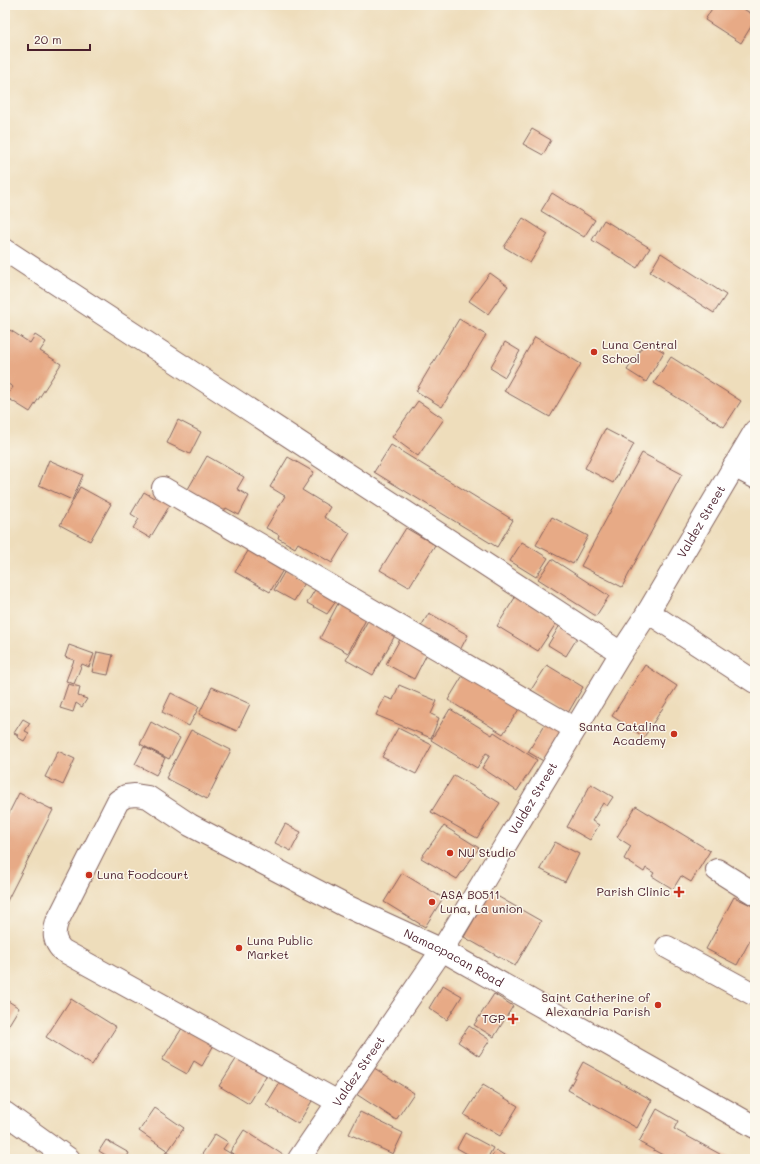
<svg xmlns="http://www.w3.org/2000/svg" width="760" height="1164" viewBox="0 0 760 1164" font-family="Mali,sans-serif">
<style>
.building{fill:#e7aa86}
.lines{fill:none;stroke-linecap:round;stroke-linejoin:round}
.minor-casing{stroke:#83625d;stroke-width:24}
.minor{stroke:#fff;stroke-width:22}
.poi-dot{fill:#c8321e;stroke:#fbf7ec;stroke-width:1.5}
.labels{text-anchor:middle;stroke-width:3;stroke-linejoin:round;paint-order:stroke}
.poi-label{font-size:12px;fill:#4a1f2b;stroke:#fbf7ec;text-anchor:start}
.street-label{font-size:12px;fill:#4a1f2b;stroke:#fbf7ec}
</style>
<rect width="100%" height="100%" fill="#fbf7ec"/>
<filter id="ink" filterUnits="userSpaceOnUse"><feTurbulence type="fractalNoise" baseFrequency=".025" numOctaves="2"/><feDisplacementMap in="SourceGraphic" scale="8" xChannelSelector="R" yChannelSelector="G"/><feConvolveMatrix kernelMatrix="1 2 1 2 8 2 1 2 1" color-interpolation-filters="sRGB"/></filter>
<filter id="wash" filterUnits="userSpaceOnUse"><feTurbulence type="fractalNoise" baseFrequency=".012" numOctaves="4" result="noise"/><feDisplacementMap in="SourceGraphic" scale="16" xChannelSelector="R" yChannelSelector="G"/><feGaussianBlur stdDeviation="0.9" result="paint"/><feColorMatrix in="noise" values="0 0 0 0 0 0 0 0 0 0 0 0 0 0 0 0 0 1.4 0 .05"/><feComposite in="paint" operator="in"/></filter>
<g filter="url(#wash)">
<rect width="100%" height="100%" fill="#edb"/>
<g id="blocks">
<g class="building">
<polygon points="714,5 737,5 755,16 755,20 741,43 705,20"/>
<polygon points="532,129 551,140 543,155 523,144"/>
<polygon points="552,193 595,220 584,237 541,211"/>
<polygon points="523,218 548,234 530,263 504,247"/>
<polygon points="604,220 650,248 637,268 592,240"/>
<polygon points="661,253 726,295 714,313 650,272"/>
<polygon points="490,273 508,286 488,314 469,301"/>
<polygon points="459,319 486,335 442,407 416,391"/>
<polygon points="10,330 30,343 35,335 46,342 40,351 61,364 30,412 6,397 13,387 5,382 5,338"/>
<polygon points="535,337 581,364 550,417 504,391"/>
<polygon points="646,341 664,352 646,382 627,370"/>
<polygon points="505,342 520,351 505,377 490,368"/>
<polygon points="671,357 741,401 724,427 654,383"/>
<polygon points="418,401 444,419 418,456 392,437"/>
<polygon points="178,420 201,432 190,454 167,443"/>
<polygon points="605,429 634,444 613,483 585,468"/>
<polygon points="391,445 513,520 497,547 374,472"/>
<polygon points="642,453 682,474 622,587 581,566"/>
<polygon points="207,456 244,477 237,489 249,496 239,515 226,508 221,516 184,496"/>
<polygon points="288,457 314,472 302,490 330,507 324,517 350,533 332,563 298,543 295,548 278,538 279,535 266,528 285,496 270,487"/>
<polygon points="49,460 83,475 72,500 39,485"/>
<polygon points="80,487 111,504 90,541 60,525"/>
<polygon points="158,491 173,500 150,538 133,528 139,519 131,514 144,492 154,498"/>
<polygon points="552,517 588,536 573,564 536,545"/>
<polygon points="406,528 435,545 409,587 380,570"/>
<polygon points="522,542 548,558 536,577 510,561"/>
<polygon points="253,543 287,563 270,592 235,572"/>
<polygon points="552,559 609,596 596,616 538,579"/>
<polygon points="286,569 306,581 294,601 274,590"/>
<polygon points="319,583 341,594 327,614 307,603"/>
<polygon points="342,596 370,612 348,653 320,638"/>
<polygon points="516,596 557,622 538,651 497,626"/>
<polygon points="429,613 468,635 460,650 420,628"/>
<polygon points="371,615 398,630 373,675 346,660"/>
<polygon points="560,625 579,635 566,656 548,645"/>
<polygon points="403,634 430,648 414,679 386,664"/>
<polygon points="69,645 94,654 89,667 82,664 74,684 66,681 74,660 65,657"/>
<polygon points="97,652 113,655 108,675 92,672"/>
<polygon points="547,665 583,687 568,713 531,690"/>
<polygon points="645,665 677,686 644,737 612,716"/>
<polygon points="465,672 521,706 503,734 448,700"/>
<polygon points="68,684 80,687 78,696 87,699 82,707 76,703 73,712 60,708"/>
<polygon points="399,685 437,701 431,714 439,718 431,738 376,715 385,697 393,700"/>
<polygon points="212,687 250,704 237,731 199,714"/>
<polygon points="171,693 199,707 189,726 162,712"/>
<polygon points="450,709 492,735 494,732 537,760 517,791 482,768 490,755 486,753 477,768 431,740"/>
<polygon points="23,719 30,723 25,731 29,733 24,741 17,737 18,735 14,733"/>
<polygon points="547,721 564,732 545,762 528,752"/>
<polygon points="151,722 180,738 169,759 140,744"/>
<polygon points="398,728 432,745 416,774 382,757"/>
<polygon points="191,730 231,750 207,799 166,778"/>
<polygon points="144,747 165,758 156,775 135,764"/>
<polygon points="58,751 75,759 63,785 45,777"/>
<polygon points="454,775 500,803 477,838 431,812"/>
<polygon points="591,784 613,797 607,806 603,803 592,821 599,825 590,840 567,827"/>
<polygon points="19,793 53,810 5,905 5,821"/>
<polygon points="636,806 710,851 691,882 681,876 673,889 652,876 654,873 646,868 644,872 624,859 631,846 617,837"/>
<polygon points="285,824 301,832 291,851 275,843"/>
<polygon points="444,826 479,848 457,879 421,858"/>
<polygon points="555,842 579,854 565,882 540,869"/>
<polygon points="402,873 443,898 425,927 384,902"/>
<polygon points="490,892 541,921 515,966 464,937"/>
<polygon points="734,897 755,907 755,931 737,965 706,949"/>
<polygon points="443,985 462,996 447,1020 429,1008"/>
<polygon points="494,994 513,1006 494,1037 474,1025"/>
<polygon points="5,999 19,1008 5,1031"/>
<polygon points="71,999 116,1027 92,1065 46,1037"/>
<polygon points="184,1025 215,1043 202,1066 194,1061 187,1074 162,1060"/>
<polygon points="469,1026 490,1040 479,1056 458,1042"/>
<polygon points="240,1053 269,1071 249,1104 219,1086"/>
<polygon points="583,1062 652,1100 637,1128 568,1090"/>
<polygon points="371,1066 414,1093 396,1120 353,1092"/>
<polygon points="283,1077 315,1096 298,1124 266,1105"/>
<polygon points="483,1085 518,1106 500,1136 464,1115"/>
<polygon points="155,1108 184,1128 168,1151 139,1131"/>
<polygon points="657,1109 678,1121 674,1129 729,1159 682,1159 674,1155 672,1159 670,1159 639,1142"/>
<polygon points="360,1112 403,1133 393,1154 349,1134"/>
<polygon points="244,1130 274,1149 286,1157 285,1159 242,1159 230,1152"/>
<polygon points="465,1133 493,1148 487,1159 476,1159 457,1148"/>
<polygon points="215,1134 228,1142 223,1149 240,1159 199,1159"/>
<polygon points="106,1140 129,1153 126,1159 112,1159 99,1151"/>
<polygon points="496,1150 509,1158 508,1159 490,1159"/>
<polygon points="166,1152 177,1159 162,1159"/>
</g>
</g>
</g>
<g filter="url(#ink)">
<use href="#blocks" fill-opacity="0" stroke="#83625d" stroke-width="1"/>
<g class="lines">
<g class="minor-casing">
<g id="minor">
<polyline points="5,250 621,653"/>
<polyline points="734,466 755,477"/>
<polyline points="163,488 575,729"/>
<polyline points="648,612 755,682"/>
<polyline points="717,870 755,894"/>
<polyline points="667,947 755,995"/>
<path id="s1" d="M 338,1102 L 62,950 C 54,941 53,934 57,922 L 118,801 L 126,796 L 135,795 L 148,797 L 190,825 L 344,905 L 442,950 L 755,1127"/>
<polyline points="5,1113 69,1159"/>
<path id="s2" d="M 299,1159 L 442,950 L 621,653 L 648,612 L 755,431"/>
</g>
</g>
<use href="#minor" class="minor"/>
</g>
</g>
<g class="poi-dot">
<circle cx="594" cy="352" r="4"/>
<circle cx="674" cy="734" r="4"/>
<circle cx="450" cy="853" r="4"/>
<circle cx="89" cy="875" r="4"/>
<path d="M677 886h4v4h4v4h-4v4h-4v-4h-4v-4h4z"/>
<circle cx="432" cy="902" r="4"/>
<circle cx="239" cy="948" r="4"/>
<circle cx="658" cy="1005" r="4"/>
<path d="M511 1013h4v4h4v4h-4v4h-4v-4h-4v-4h4z"/>
</g>
<g class="labels">
<g class="poi-label">
<text x="602" y="349">Luna Central<tspan x="602" dy="14">School</tspan></text>
<text x="666" y="731" text-anchor="end">Santa Catalina<tspan x="666" dy="14">Academy</tspan></text>
<text x="458" y="857">NU Studio</text>
<text x="97" y="879">Luna Foodcourt</text>
<text x="670" y="896" text-anchor="end">Parish Clinic</text>
<text x="440" y="899">ASA B0511<tspan x="440" dy="14">Luna, La union</tspan></text>
<text x="247" y="945">Luna Public<tspan x="247" dy="14">Market</tspan></text>
<text x="650" y="1002" text-anchor="end">Saint Catherine of<tspan x="650" dy="14">Alexandria Parish</tspan></text>
<text x="505" y="1023" text-anchor="end">TGP</text>
</g>
<g class="street-label">
<text dy="4" stroke="none"><textPath href="#s2" startOffset="754">Valdez Street</textPath></text>
<text dy="4" stroke="none"><textPath href="#s2" startOffset="430">Valdez Street</textPath></text>
<text dy="4" stroke="none"><textPath href="#s1" startOffset="858">Namacpacan Road</textPath></text>
<text dy="4" stroke="none"><textPath href="#s2" startOffset="106">Valdez Street</textPath></text>
</g>
</g>
<rect width="760" height="1164" fill="none" stroke="#fbf7ec" stroke-width="20"/>
<path d="M28 44v6h62v-6" fill="none" stroke="#4a1f2b" stroke-width="2"/>
<text x="34" y="44" font-size="12" fill="#4a1f2b" stroke="#fbf7ec" stroke-width="3" paint-order="stroke">20 m</text>
</svg>
